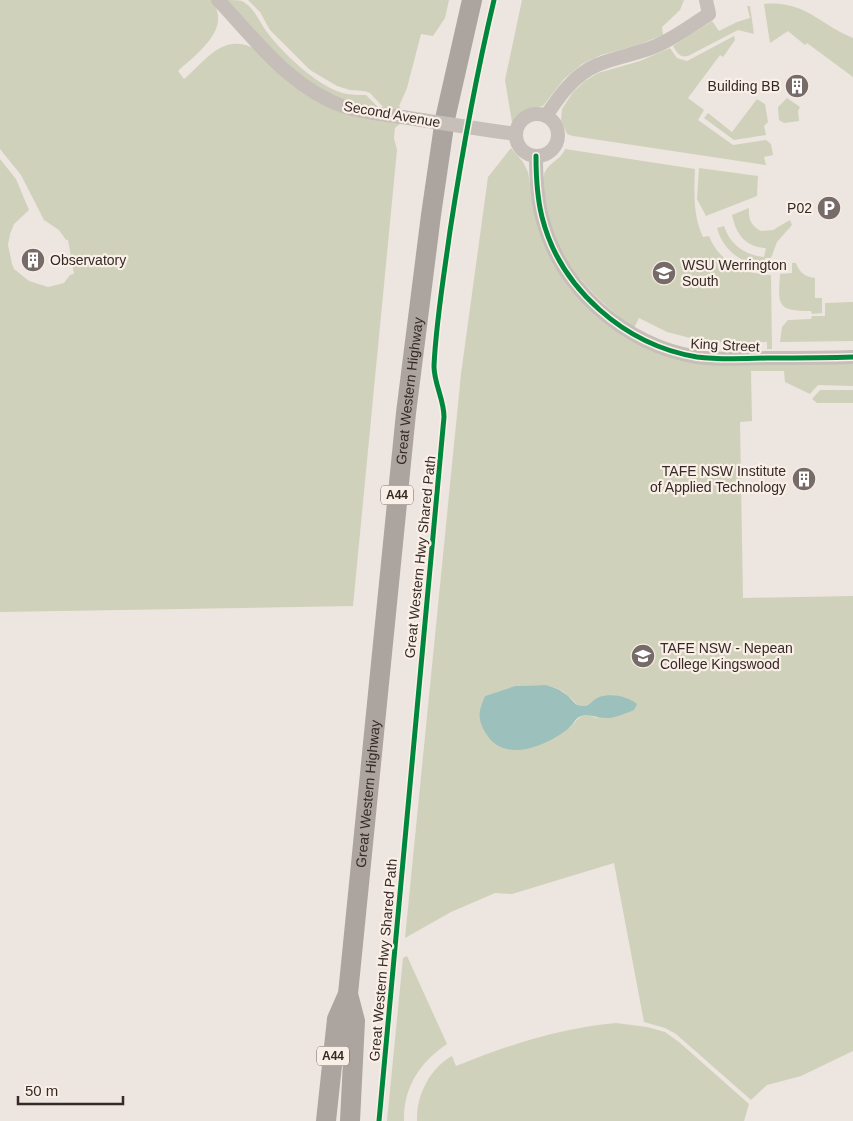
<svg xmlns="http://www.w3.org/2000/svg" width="853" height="1121" viewBox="0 0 853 1121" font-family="Helvetica,sans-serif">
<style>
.green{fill:#d0d1ba;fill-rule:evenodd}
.water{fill:#9cc0bb}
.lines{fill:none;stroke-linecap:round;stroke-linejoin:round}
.minor{stroke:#c6beb9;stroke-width:14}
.highway{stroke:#aca49f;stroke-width:20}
.minor-bridge{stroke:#c6beb9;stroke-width:14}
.cycleway-casing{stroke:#faefe7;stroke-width:8}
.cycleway{stroke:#00873e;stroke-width:5}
.labels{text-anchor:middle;stroke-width:4.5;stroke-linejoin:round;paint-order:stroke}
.shield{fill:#faefe7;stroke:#716561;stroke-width:1}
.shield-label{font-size:12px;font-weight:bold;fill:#362a27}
.poi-label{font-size:14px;fill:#362a27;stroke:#faefe7;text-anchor:end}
.street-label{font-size:14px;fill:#362a27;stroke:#faefe7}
</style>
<rect width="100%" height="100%" fill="#ede5e0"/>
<g class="green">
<path d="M 0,0 L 211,0 C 234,28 196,54 178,71 L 184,79 C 207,60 222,32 256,49 C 270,63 284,81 301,92 C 330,112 367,116 401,123 L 395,128 L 394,138 L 397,150 L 353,606 L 0,612 L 0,159 L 16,179 L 29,210 L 14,224 L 10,234 L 8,245 L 12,264 L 14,269 L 29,281 L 48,287 L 64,283 L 70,275 L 74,274 L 68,240 L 66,240 L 59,230 L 44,220 L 21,175 L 0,149 Z"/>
<path d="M 227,0 C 232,0 238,0 242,1 C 254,8 257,17 264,28 C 279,50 319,89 347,94 C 353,95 360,95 366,95 L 379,108 C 356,105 332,98 313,85 C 280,63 254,29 227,0 Z"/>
<polygon points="248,0 449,0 445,18 433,36 421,34 407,88 399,106 403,111 385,109 370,93 364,91 350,90 337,86 310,70 270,30 260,12"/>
<polygon points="522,0 684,0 680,10 662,27 663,35 638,45 601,55 582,64 564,79 543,106 523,111 512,122 505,80"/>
<path d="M 764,4 C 805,0 820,25 853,38 L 853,77 L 807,43 L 805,45 L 788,31 L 770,43 Z"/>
<path d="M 747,6 L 750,6 L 754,34 L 738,30 L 688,56 C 680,58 677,53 673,46 L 712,21 L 719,31 L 737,22 L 750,18 Z"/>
<polygon points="734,36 735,40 723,57 720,55 688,98 704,110 698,120 733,145 766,140 771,144 773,155 764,157 766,165 573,136 567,134 561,120 562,109 573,92 585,81 598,73 640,61 670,48 677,58 687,61"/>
<polygon points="787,98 800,107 798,111 799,121 784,123 779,120 778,107"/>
<polygon points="757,99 765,104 768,122 764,126 766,135 734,140 704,118 708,113 732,132"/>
<path d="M 511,148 L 523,162 L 528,172 L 534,209 L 558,271 L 570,289 L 587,306 L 649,349 L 853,363 L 853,386 L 818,385 L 810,394 L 785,382 L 784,371 L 751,371 L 752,421 L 740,422 L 743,598 L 853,596 L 853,1051 L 801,1076 L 767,1085 L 751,1100 L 676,1034 L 665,1028 L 644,1022 L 614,863 L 512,894 L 495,893 L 451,912 L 405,938 L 461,374 L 488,177 ZM 546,685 C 552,687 560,689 565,693 C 580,704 577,715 598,697 L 597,718 C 582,712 580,716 570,728 L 485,696 L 515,686 Z"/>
<path d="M 565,149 L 695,169 C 694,194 693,215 703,237 L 709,236 C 719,262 744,274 771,275 L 772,349 L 767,349 L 767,342 L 727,343 L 703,341 L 702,349 L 697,348 L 698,340 L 667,332 L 639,318 L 634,328 C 590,295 554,259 546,202 C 544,194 541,184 544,175 C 547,163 561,160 565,149 Z"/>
<polygon points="699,168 758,176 757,196 706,216 697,199"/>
<path d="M 749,208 C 748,219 751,226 761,231 L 773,230 L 790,220 L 792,225 L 777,242 L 771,258 L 765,258 L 764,265 C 741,264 723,250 717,228 L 724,226 C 730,245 745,255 764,257 L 766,248 C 745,247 736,234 732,215 Z"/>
<path d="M 792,263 L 796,263 C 799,272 805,277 815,278 L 815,298 L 822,298 L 822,313 L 812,314 L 811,311 C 777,311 778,306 780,274 L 792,273 Z"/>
<polygon points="853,302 853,341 780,342 782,327 788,320 811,319 812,316 825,316 825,303"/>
<polygon points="820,390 853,390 853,403 817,403 812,399"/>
<path d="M 407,956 L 447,1044 C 420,1062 403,1088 404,1121 L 387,1121 L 403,958 Z"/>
<path d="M 616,1023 L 647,1027 L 665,1032 L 679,1042 L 749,1104 L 744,1121 L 417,1121 C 416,1096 430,1068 452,1056 L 456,1066 C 508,1045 560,1028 616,1023 Z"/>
</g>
<path class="water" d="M 546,685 C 552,687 559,689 564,693 C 571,696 574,707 583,706 C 590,706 593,699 599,697 C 611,693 627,696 637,704 L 634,710 C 626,713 618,717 609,718 C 599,719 587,712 579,717 C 575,719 573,725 569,728 C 548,745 506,764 487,735 C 477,719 478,713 485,696 L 515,686 Z"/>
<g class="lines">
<g class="minor">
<path d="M 218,0 C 257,41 290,88 345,107 C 363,113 383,114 402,117"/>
<circle cx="537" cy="135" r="21"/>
<path d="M 546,116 C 560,95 574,75 597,65 C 616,57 637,54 656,46 C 675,38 692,25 709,14 L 706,0"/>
<polyline points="494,131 516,134"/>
<path d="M 536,156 C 536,177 537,197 542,217 C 560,289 625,345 697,357 C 720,360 743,359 766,358 C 795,358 824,358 853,357"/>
</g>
<g class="highway">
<polyline points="348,994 355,1021 350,1121"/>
<path id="s1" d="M 326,1121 L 337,1019 L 348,994 L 406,413 L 431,215 L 445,119 L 472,0"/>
</g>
<polyline class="minor-bridge" points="402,117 494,131"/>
<g class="cycleway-casing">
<g id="cycleway">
<path d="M 536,156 C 536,177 537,197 542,217 C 560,289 625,345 697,357 C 720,360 743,359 766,358 C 795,358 824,358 853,357"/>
<path d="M 379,1121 L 444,417 C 444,399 434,384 434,366 C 436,321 444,275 450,231 C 462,153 476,76 494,0"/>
</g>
</g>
<use href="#cycleway" class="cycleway"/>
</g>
<defs>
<g id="building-disc" transform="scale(1.25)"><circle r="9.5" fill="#766b68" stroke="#faefe7"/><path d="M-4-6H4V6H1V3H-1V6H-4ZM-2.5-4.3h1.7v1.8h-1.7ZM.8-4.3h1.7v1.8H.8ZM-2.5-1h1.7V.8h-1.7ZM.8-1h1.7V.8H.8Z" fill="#fff"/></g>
<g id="parking-disc" transform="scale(1.25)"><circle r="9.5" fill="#766b68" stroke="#faefe7"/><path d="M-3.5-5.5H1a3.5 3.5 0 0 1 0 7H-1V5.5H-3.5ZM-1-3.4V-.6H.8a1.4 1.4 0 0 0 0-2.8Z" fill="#fff"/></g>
<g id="university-disc" transform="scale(1.25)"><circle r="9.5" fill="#766b68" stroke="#faefe7"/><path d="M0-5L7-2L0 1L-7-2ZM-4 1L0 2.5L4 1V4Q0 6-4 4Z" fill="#fff"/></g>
</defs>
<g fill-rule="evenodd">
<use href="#building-disc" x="797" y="86"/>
<use href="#parking-disc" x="829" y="208"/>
<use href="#building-disc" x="33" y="260"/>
<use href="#university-disc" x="664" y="273"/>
<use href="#building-disc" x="804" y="479"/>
<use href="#university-disc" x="643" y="656"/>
</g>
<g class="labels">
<g class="shield">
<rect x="381" y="485.5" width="32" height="19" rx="4"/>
<rect x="317" y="1046.5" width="32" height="19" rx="4"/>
</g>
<g class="shield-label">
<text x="397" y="499">A44</text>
<text x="333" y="1060">A44</text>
</g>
<g class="poi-label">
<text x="780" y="91">Building BB</text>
<text x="812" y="213">P02</text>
<text x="50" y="265" text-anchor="start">Observatory</text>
<text x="682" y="270" text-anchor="start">WSU Werrington<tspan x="682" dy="16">South</tspan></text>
<text x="786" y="476">TAFE NSW Institute<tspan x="786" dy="16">of Applied Technology</tspan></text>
<text x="660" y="653" text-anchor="start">TAFE NSW - Nepean<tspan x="660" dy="16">College Kingswood</tspan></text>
</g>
<g class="street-label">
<text transform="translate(392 114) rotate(10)" y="5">Second Avenue</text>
<text transform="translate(725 345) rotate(3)" y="5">King Street</text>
<text dy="5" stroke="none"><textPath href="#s1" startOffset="736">Great Western Highway</textPath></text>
<text transform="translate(420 557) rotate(-84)" y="5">Great Western Hwy Shared Path</text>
<text dy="5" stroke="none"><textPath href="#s1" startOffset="331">Great Western Highway</textPath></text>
<text transform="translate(383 960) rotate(-85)" y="5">Great Western Hwy Shared Path</text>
</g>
</g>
<path d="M18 1096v8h105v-8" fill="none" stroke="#362a27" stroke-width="2.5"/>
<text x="25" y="1096" font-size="15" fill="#362a27" stroke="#faefe7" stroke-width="4" paint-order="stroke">50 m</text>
</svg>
